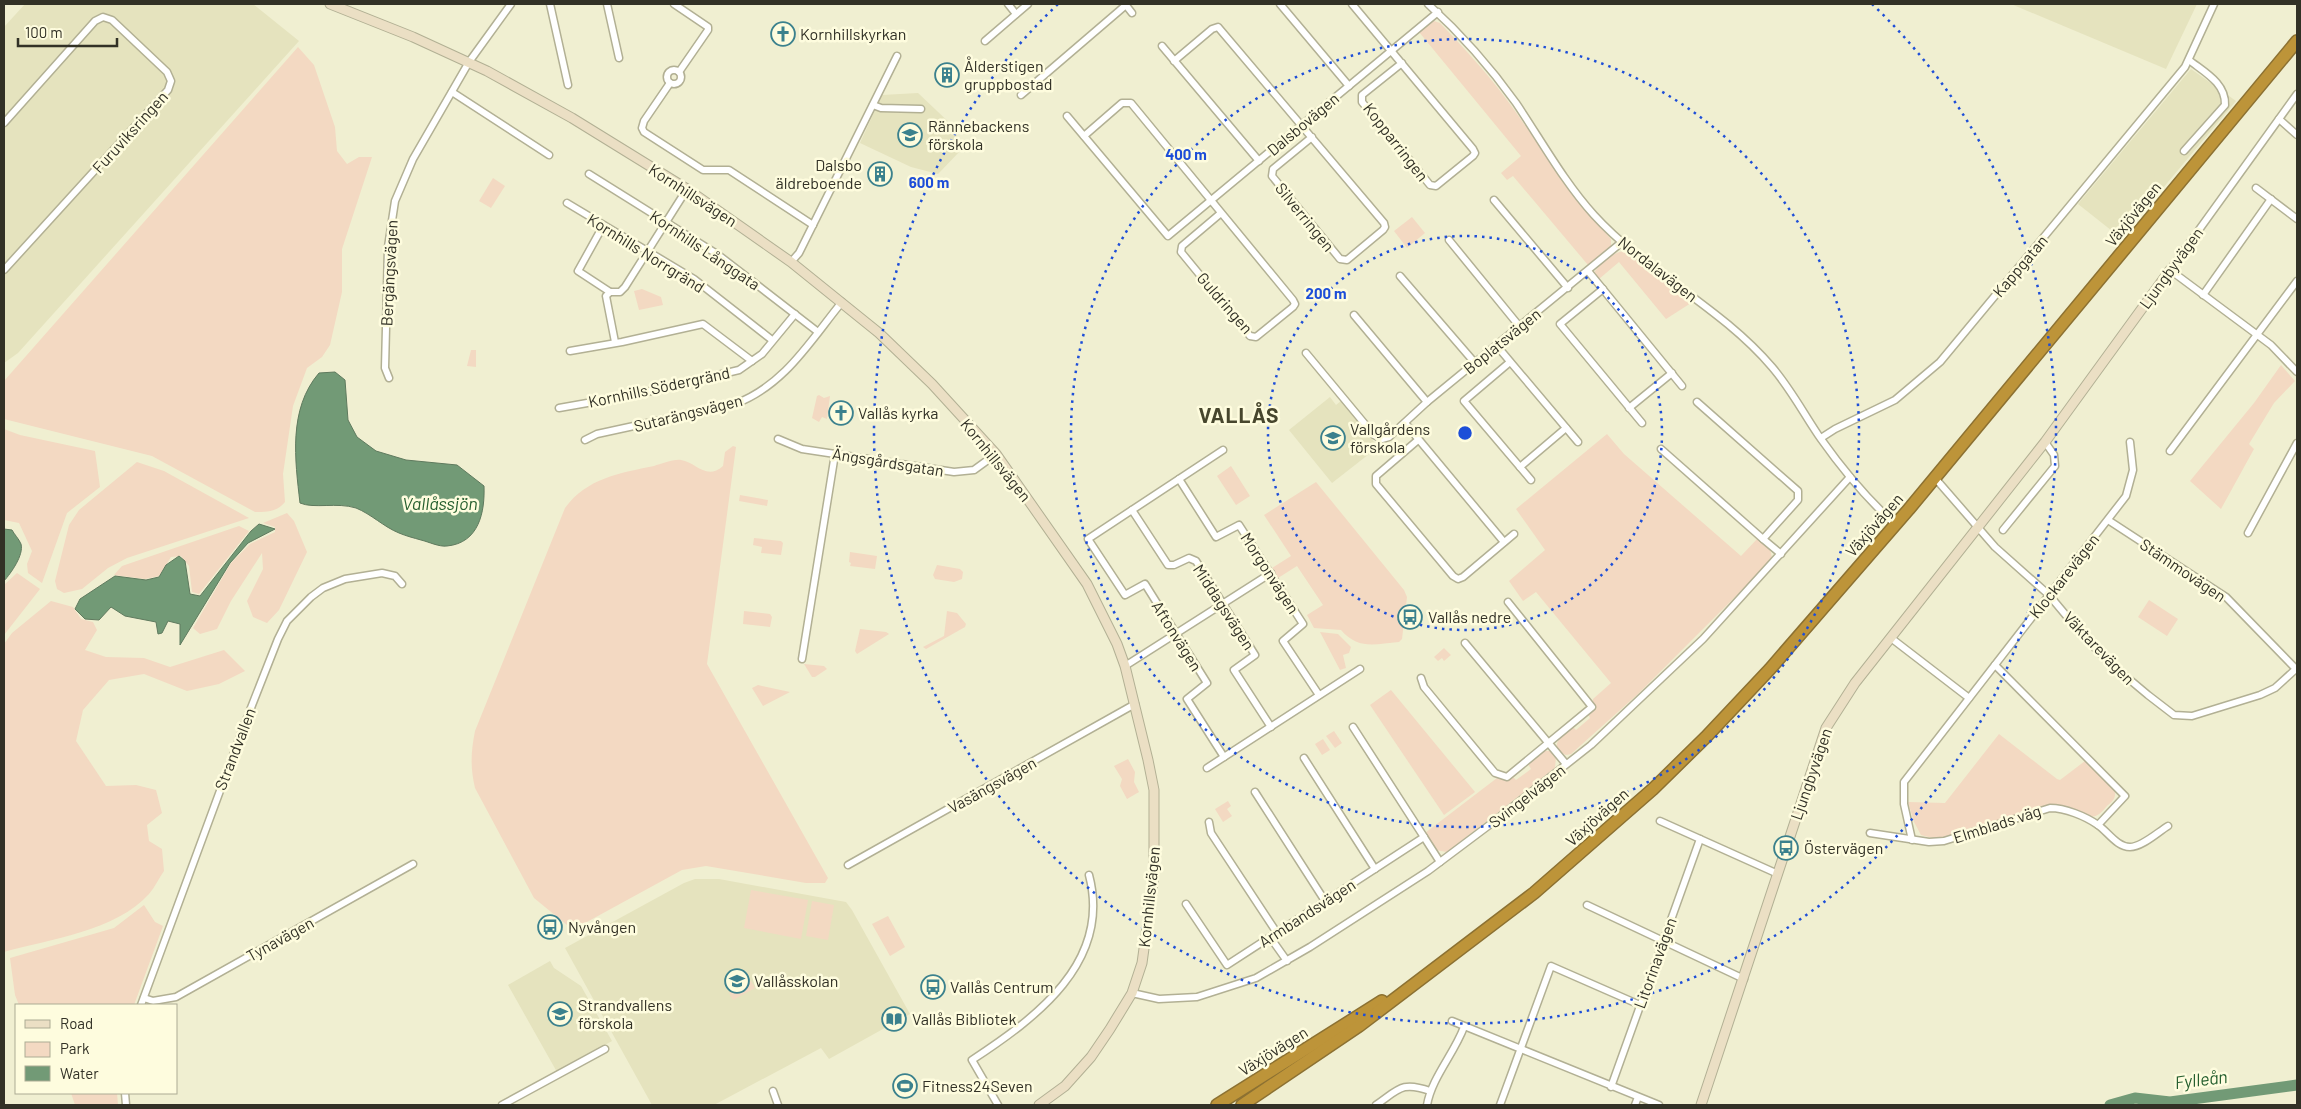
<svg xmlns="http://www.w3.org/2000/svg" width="2301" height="1109" viewBox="0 0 2301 1109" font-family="Barlow,sans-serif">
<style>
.built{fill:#e5e3be}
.green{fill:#f3d9c2}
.water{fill:#729a76;stroke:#5f7a5e}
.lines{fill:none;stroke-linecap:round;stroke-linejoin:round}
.river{stroke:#729a76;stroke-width:11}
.street-casing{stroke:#b2b094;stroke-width:9}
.secondary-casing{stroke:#b2b094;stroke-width:11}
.highway-casing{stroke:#8c7132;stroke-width:14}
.street{stroke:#fff;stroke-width:6}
.secondary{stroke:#ebdfc4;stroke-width:9}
.highway{stroke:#bd9439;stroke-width:11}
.ring{fill:none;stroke:#1d4ed8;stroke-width:2.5;stroke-dasharray:2.5 5}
.labels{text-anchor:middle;stroke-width:5;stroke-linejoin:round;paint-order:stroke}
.poi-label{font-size:16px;fill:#323126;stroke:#fefcde;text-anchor:start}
.street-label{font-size:16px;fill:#323126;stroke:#fefcde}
.water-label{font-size:18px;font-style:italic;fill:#265f2f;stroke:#fefcde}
.district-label{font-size:21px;font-weight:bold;letter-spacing:1px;fill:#47462d;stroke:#fefcde}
.centre{fill:#1d4ed8;stroke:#fefcde;stroke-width:2.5}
.ring-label{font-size:15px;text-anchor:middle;font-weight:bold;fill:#1d4ed8;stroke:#fefcde;stroke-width:5;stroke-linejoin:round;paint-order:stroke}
</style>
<rect width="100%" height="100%" fill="#f0efd1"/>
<g class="built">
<polygon points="25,4 253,4 299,41 18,353 4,363 4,27"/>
<polygon points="2011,4 2197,4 2166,69"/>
<polygon points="2191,69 2236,101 2121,238 2078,204"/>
<polygon points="918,93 955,128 961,150 938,174 911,167 860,143 882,95"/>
<polygon points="1330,397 1336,405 1341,401 1378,447 1332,483 1289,430"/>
<polygon points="695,879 719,879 846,902 852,910 910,1014 829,1059 821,1048 714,1105 652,1105 565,948 684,883"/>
<polygon points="550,961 554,968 581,986 612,1041 557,1072 508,985"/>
</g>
<g class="green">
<path d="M 1434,21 L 1440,23 C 1465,49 1489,75 1510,104 C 1543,150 1572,197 1611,239 L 1611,247 L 1588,265 L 1513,176 L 1507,180 L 1501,173 L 1521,156 L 1419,32 Z"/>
<path d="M 298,47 L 314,65 L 335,127 L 337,151 L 347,164 L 359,157 L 372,157 L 342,249 L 342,292 L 330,345 L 322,357 L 307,368 L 293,406 L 283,474 L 285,502 C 277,512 267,512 255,512 L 152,456 L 4,419 L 4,381 Z"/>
<polygon points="493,178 505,186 491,208 479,201"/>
<polygon points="1412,217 1425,233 1407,248 1394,231"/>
<path d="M 1624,251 L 1691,303 L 1666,319 L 1619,262 L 1599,279 L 1594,273 C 1599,264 1614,252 1624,251 Z"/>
<polygon points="642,289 661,297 663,305 639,310 634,291"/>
<polygon points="471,350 476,350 476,367 467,366"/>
<polygon points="2281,365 2295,381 2274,403 2249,444 2254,449 2221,509 2190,481 2254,403"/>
<polygon points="819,395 824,398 830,396 827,419 822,417 819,422 812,418 817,396"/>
<polygon points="4,429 20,435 95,451 100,487 67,513 42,583 28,573 27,564 32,551 19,523 4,520"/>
<path d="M 1607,434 L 1624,454 L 1741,556 L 1758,538 C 1766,545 1774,550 1771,561 L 1638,694 L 1571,754 L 1566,755 C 1546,747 1563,735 1572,726 L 1576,730 L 1590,718 L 1588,714 L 1593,709 L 1593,699 L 1611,683 L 1536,592 L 1523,601 L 1509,581 L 1545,550 L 1516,509 Z"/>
<path d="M 733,446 L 736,447 L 707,664 L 828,878 L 825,883 L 806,883 L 706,866 L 682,870 L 585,923 L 567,925 L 534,898 L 475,788 C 470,767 471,751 475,731 L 565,508 C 587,478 620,473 654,466 C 661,464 673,459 681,460 C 696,462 706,481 723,466 L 725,452 Z"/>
<polygon points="137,462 164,471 249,518 127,558 108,568 82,589 64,593 57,589 55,581 69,525 79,510"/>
<polygon points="1231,466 1250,496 1236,505 1217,476"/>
<path d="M 1316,482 L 1404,590 L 1407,597 L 1402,639 L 1399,642 C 1375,644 1358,650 1341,630 L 1314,628 L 1307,615 L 1323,605 L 1297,566 L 1278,578 L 1272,568 L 1291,556 L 1264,515 Z"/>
<polygon points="740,495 768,500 767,506 739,501"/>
<polygon points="287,513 294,521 307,552 279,610 267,623 253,617 247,601 263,569 262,553 231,601 217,629 200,634 193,628 231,563 250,544 275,532 275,527 263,523"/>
<polygon points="239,526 249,531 199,594 192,592 189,566 181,556 171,557 159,576 145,579 114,575 122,566"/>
<polygon points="754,538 781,541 783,543 781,555 761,553 762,547 753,545"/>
<polygon points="850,552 877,556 875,569 850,566 851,563 849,562"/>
<polygon points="937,565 960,569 963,572 962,579 954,582 935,579 933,575"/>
<polygon points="17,573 40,589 4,635 4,585"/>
<polygon points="2149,600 2178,619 2167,636 2138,617"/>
<path d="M 51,601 L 73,607 L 81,619 L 93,622 L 97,630 L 85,650 L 106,657 L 144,658 L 170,667 L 224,650 L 245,671 L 219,684 L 187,691 L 144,674 L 109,680 L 83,710 L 76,741 L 106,786 L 136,785 L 156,790 L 162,813 L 147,825 L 149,841 L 162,849 L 164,871 C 159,878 155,887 149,894 C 116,931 50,939 4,952 L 4,644 L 12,633 Z"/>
<polygon points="744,611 770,614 772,617 770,627 743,624"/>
<polygon points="947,611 957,613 966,624 965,627 926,649 923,647 944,636"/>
<polygon points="860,629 886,632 889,634 857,654 855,651"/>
<polygon points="1320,632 1338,634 1351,647 1349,653 1343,655 1346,668 1340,670"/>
<polygon points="1444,648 1451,655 1444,661 1442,658 1438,661 1434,657"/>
<polygon points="804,664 824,666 827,669 815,677 812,677"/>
<polygon points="758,685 762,686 790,692 763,706 752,688"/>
<polygon points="1391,690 1475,792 1444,815 1370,705"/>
<polygon points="1334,731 1342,743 1335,748 1326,736"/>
<path d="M 1999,734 L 2057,779 L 2060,780 L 2085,761 C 2093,768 2117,785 2115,795 C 2115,800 2109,804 2106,807 C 2102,812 2097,818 2090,816 C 2072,813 2062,803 2041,806 L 1951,837 L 1936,839 L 1921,835 L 1914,822 L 1908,802 L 1945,803 Z"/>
<polygon points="1323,739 1330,750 1322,755 1315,744"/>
<polygon points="1544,751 1551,751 1556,757 1555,768 1447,852 1435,850 1425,833 1497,778 1507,780 1512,776 1516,780 1531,769 1528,764"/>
<polygon points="1128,759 1135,772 1134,782 1139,792 1127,799 1120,786 1122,779 1114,766"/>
<polygon points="1228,801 1231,806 1227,809 1232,816 1223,822 1215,809"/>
<polygon points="751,890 808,900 801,939 744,928"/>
<polygon points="812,901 834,905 828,940 806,936"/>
<polygon points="144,905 155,922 163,926 134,1005 19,1005 15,995 10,958 114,928"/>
<polygon points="888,916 905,947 890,956 872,924"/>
<polygon points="751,981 755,988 733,1000 729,993"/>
<polygon points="71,1093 117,1093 118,1105 75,1105"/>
</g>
<g class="water">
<path d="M 335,372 L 345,380 L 348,420 L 357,437 L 376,451 L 406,460 L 457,465 L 484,486 C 485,512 479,543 447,546 C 439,547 429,542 421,540 C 414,538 406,536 399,533 C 384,527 371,514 356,508 C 337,502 314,509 300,503 C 295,460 288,409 319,373 Z"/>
<polygon points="259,524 275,529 248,543 230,563 180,645 180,624 168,621 162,633 158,634 156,622 125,616 111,607 99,620 85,619 75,609 80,599 115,576 146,580 159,577 166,565 179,556 185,561 190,594 200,596 251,531"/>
<path d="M 4,529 L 12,530 C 14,534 19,539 21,544 C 24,555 11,573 4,581 Z"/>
</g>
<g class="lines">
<polyline class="river" points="2110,1105 2135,1098 2170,1102 2297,1085"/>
<g class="street-casing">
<g id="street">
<polyline points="550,4 568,85"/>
<polyline points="607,4 619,58"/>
<polyline points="674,4 708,27 708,30 679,72"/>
<polyline points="1008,4 1016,14"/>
<polyline points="1125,4 1132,13"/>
<polyline points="1280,4 1349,86"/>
<polyline points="1352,4 1473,149 1475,153 1473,156 1436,186 1430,185 1362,102 1362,95 1402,63"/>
<path d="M 1428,4 C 1460,33 1491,68 1516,103 C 1541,140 1564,182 1594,215 C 1647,273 1721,307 1772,367 C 1791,389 1805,416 1821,439 C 1843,470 1868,500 1896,525"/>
<polyline points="985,41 1028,4"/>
<polyline points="1162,46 1259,161"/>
<polyline points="1174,61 1212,29 1218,27 1384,223 1385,227 1383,230 1347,260 1340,259 1272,176 1273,169 1312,137"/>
<circle cx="674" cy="77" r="7"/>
<polyline points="670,83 644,121 642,128 644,132 703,170 729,170 813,225"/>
<polyline points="452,92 549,155"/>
<polyline points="2297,94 2170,270 2271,345 2297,372"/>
<polyline points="1021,95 1126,5"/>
<polyline points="873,105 881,108 921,109"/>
<polyline points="1067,116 1168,236 1438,12"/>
<polyline points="2279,119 2297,135"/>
<polyline points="4,123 95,21 103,17 112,20 167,72 171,81 168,90 4,270"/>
<polyline points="1084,136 1122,103 1131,103 1293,300 1295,304 1293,307 1256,337 1250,336 1181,252 1182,246 1221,213"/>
<path d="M 2184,151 L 2225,105 C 2226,83 2204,72 2189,60"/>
<polyline points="589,174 717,254 818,332"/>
<polyline points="2256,188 2297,219"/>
<polyline points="1494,200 1568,288"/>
<polyline points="567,203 694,279 772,340"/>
<polyline points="603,226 578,271 610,292"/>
<polyline points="1449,240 1520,327"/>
<polyline points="791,262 799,253 897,56"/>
<polyline points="1588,271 1682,386"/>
<polyline points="1400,276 1475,363"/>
<polyline points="1603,289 1560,324 1642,423"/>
<polyline points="2203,295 2271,199"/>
<polyline points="1354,315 1427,402"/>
<polyline points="615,342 606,296 610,292 620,292 625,287 687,189"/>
<polyline points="1497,346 1578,442"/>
<polyline points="570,351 622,342 703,324 752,361"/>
<polyline points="1306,353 1374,435 1382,439 1389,437 1427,402 1622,242"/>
<polyline points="1510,362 1464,401 1531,480"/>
<polyline points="389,378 385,368 388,247 395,201 413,159 469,62 511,4"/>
<polyline points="1697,402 1798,491 1798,500 1763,539 1781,554"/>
<polyline points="559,408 638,394 739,370 762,354 795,314"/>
<polyline points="1629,408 1672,373"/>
<polyline points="1405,423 1504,542"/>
<polyline points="1821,438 1835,429 1895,400 1940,362 2185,67 2214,4"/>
<polyline points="778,439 802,449 954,472 974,470 996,454"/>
<path d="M 585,440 L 597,434 L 735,404 C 785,385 810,341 842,302"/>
<polyline points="1418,440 1376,476 1376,484 1453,576 1458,579 1463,577 1514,534"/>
<polyline points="1661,449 1763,539"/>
<polyline points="1223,450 1088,539 1125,595 1145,584 1207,683 1187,699 1224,757"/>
<polyline points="2170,451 2297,281"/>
<polyline points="1520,467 1566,428"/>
<polyline points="1935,478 1995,547 2049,595 2085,638 2111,664 2148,695 2174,715 2192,716 2260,695 2275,688 2297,668"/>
<polyline points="1179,479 1216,537 1239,525 1303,624 1283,641 1319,695"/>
<polyline points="1132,510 1168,565 1174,565 1189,558 1196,561 1255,655 1234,670 1271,727"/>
<polyline points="2108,520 2226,597 2296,669"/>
<polyline points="2003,530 2055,466 2054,455 2045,442"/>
<polyline points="2248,533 2297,443"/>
<polyline points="1891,638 1969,698"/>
<polyline points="1465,643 1566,764"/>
<polyline points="802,659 835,454"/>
<polyline points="1995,665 2125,796 2098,825"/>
<polyline points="1125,666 1271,573"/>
<polyline points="1421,678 1424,687 1495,773 1507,777 1592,707 1508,602"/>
<polyline points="1353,727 1424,837"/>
<polyline points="1304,758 1375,869"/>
<polyline points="1207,768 1360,669"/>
<polyline points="1255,792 1325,901"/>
<polyline points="1660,821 1778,874"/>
<polyline points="1209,822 1211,833 1277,933"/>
<path d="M 1870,833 L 1929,842 L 1944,841 L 2050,808 C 2065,808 2085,816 2098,825 C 2108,832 2117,847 2130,847 C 2142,847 2158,832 2168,826"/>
<polyline points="1912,840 1904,804 1904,782 2126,496 2133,470 2130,442"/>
<polyline points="848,865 1135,704"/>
<polyline points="1186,904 1227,965 1424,837 1440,862"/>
<polyline points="1587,905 1744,979"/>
<polyline points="1270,937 1287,961"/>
<polyline points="1132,993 1159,999 1197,997 1256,978 1310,947 1428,871 1492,823 1591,745 1703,639 1850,477"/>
<polyline points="144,998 153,1001 176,997 413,864"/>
<polyline points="141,1005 245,723 278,639 287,621 311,597 323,588 345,579 382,573 395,576 402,584"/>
<polyline points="1452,1021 1659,1105"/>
<polyline points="1611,1087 1700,839"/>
<polyline points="773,1091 778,1105"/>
<polyline points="125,1093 126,1105"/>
<polyline points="502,1105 605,1049"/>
<path d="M 998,1105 L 972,1060 C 1036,1018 1112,962 1089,875"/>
<path d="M 1376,1105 C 1399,1089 1402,1081 1430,1091"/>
<path d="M 1427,1105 C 1432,1077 1454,1054 1464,1027"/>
<polyline points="1500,1105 1551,966 1640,1005"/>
<polyline points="1635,1105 1638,1097"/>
</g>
</g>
<g class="secondary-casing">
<g id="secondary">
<polyline points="330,4 413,37 487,71 572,118 687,189 791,262 879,333 932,384 996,454 1087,584 1117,644 1125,666 1148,760 1154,790 1154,876 1142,963 1132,993 1110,1029 1091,1057 1065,1086 1039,1105"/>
<polyline points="1701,1105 1826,728 1855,683 2045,442 2170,270"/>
</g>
</g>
<g class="highway-casing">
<g id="highway">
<polyline points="1217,1105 1382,1001"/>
<polyline points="1242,1105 1359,1026 1534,893 1653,789 1706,737 1770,669 1909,509 2297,41"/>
</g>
</g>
<use href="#street" class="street"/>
<use href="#secondary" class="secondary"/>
<use href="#highway" class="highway"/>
</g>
<g class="ring">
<circle cx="1465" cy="433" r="197"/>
<circle cx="1465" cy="433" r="394"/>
<path d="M1872 4A591 591 0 1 1 1058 4"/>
</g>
<defs>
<g id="church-ring" transform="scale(1.25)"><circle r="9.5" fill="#fefcde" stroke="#3b818d" stroke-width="1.5"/><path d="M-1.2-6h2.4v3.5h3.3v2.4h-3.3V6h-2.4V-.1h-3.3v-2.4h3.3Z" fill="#3b818d"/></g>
<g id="building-ring" transform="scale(1.25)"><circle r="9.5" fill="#fefcde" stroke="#3b818d" stroke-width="1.5"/><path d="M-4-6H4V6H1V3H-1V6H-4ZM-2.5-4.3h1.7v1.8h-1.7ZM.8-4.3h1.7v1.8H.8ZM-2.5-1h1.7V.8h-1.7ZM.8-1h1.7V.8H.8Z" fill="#3b818d"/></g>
<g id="school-ring" transform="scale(1.25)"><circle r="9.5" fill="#fefcde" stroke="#3b818d" stroke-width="1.5"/><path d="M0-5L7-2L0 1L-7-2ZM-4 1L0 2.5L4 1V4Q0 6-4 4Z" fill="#3b818d"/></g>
<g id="bus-ring" transform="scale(1.25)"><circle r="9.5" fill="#fefcde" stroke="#3b818d" stroke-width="1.5"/><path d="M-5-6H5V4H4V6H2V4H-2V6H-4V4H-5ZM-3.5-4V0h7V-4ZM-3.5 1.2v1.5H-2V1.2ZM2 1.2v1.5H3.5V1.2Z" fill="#3b818d"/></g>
<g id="library-ring" transform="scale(1.25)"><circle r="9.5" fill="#fefcde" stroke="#3b818d" stroke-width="1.5"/><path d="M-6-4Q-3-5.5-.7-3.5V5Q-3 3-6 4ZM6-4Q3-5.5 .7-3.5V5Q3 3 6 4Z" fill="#3b818d"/></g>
<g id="stadium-ring" transform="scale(1.25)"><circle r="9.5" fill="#fefcde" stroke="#3b818d" stroke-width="1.5"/><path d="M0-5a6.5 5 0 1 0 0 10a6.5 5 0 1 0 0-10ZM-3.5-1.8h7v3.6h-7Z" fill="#3b818d"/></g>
</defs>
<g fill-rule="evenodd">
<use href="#church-ring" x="783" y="34"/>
<use href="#building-ring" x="947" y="75"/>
<use href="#school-ring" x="910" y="135"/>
<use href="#building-ring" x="880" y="174"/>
<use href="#church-ring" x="841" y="413"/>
<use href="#school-ring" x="1333" y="438"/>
<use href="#bus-ring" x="1410" y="617"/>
<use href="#bus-ring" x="1786" y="848"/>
<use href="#bus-ring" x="550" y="927"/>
<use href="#school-ring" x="737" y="981"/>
<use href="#bus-ring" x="933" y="987"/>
<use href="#school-ring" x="560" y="1014"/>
<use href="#library-ring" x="894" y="1019"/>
<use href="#stadium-ring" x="905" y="1086"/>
</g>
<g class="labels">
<g class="poi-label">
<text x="800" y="40">Kornhillskyrkan</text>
<text x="964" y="72">Ålderstigen<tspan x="964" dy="18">gruppbostad</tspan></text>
<text x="928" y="132">Rännebackens<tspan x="928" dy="18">förskola</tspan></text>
<text x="862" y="171" text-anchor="end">Dalsbo<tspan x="862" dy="18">äldreboende</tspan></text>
<text x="858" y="419">Vallås kyrka</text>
<text x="1350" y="435">Vallgårdens<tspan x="1350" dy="18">förskola</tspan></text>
<text x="1428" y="623">Vallås nedre</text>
<text x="1804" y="854">Östervägen</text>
<text x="568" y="933">Nyvången</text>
<text x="754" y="987">Vallåsskolan</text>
<text x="950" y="993">Vallås Centrum</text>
<text x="578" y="1011">Strandvallens<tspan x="578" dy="18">förskola</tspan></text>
<text x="912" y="1025">Vallås Bibliotek</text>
<text x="922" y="1092">Fitness24Seven</text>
</g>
<g class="street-label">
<text transform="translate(1303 124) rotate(-40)" y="6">Dalsbovägen</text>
<text transform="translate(130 132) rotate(-48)" y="6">Furuviksringen</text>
<text transform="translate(1396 142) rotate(52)" y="6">Kopparringen</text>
<text transform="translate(693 195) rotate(33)" y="6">Kornhillsvägen</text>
<text transform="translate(2133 214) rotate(-51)" y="6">Växjövägen</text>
<text transform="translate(1305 217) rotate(51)" y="6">Silverringen</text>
<text transform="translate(705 250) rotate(34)" y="6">Kornhills Långgata</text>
<text transform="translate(646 253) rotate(32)" y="6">Kornhills Norrgränd</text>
<text transform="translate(2020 266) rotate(-50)" y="6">Kappgatan</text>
<text transform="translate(2171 268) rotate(-54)" y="6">Ljungbyvägen</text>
<text transform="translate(1658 269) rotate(38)" y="6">Nordalavägen</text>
<text transform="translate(389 273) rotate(-87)" y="6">Bergängsvägen</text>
<text transform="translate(1225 303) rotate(49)" y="6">Guldringen</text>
<text transform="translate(1502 341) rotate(-39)" y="6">Boplatsvägen</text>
<text transform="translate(659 387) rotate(-12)" y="6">Kornhills Södergränd</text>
<text transform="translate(688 413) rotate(-14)" y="6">Sutarängsvägen</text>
<text transform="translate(996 460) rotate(51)" y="6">Kornhillsvägen</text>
<text transform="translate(888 462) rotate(9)" y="6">Ängsgårdsgatan</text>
<text transform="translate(1874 525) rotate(-49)" y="6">Växjövägen</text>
<text transform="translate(2183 570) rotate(34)" y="6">Stämmovägen</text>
<text transform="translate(1270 573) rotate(57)" y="6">Morgonvägen</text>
<text transform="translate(2064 576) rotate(-52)" y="6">Klockarevägen</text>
<text transform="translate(1224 607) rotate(57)" y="6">Middagsvägen</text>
<text transform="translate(1177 636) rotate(58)" y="6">Aftonvägen</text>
<text transform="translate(2099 648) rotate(46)" y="6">Väktarevägen</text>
<text transform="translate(235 749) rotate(-69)" y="6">Strandvallen</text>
<text transform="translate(1811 774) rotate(-71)" y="6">Ljungbyvägen</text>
<text transform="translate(992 785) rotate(-29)" y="6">Vasängsvägen</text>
<text transform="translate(1527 796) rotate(-38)" y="6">Svingelvägen</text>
<text transform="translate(1597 817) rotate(-42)" y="6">Växjövägen</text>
<text transform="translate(1997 824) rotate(-18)" y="6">Elmblads väg</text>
<text transform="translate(1149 897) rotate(-84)" y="6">Kornhillsvägen</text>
<text transform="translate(1307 913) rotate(-33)" y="6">Armbandsvägen</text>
<text transform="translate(280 939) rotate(-29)" y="6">Tynavägen</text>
<text transform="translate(1655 963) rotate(-70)" y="6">Litorinavägen</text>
<text transform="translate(1273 1051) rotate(-32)" y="6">Växjövägen</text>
</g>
<g class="water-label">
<text x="440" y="510">Vallåssjön</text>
<text transform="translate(2201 1080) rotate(-7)" y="6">Fylleån</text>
</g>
<g class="district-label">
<text x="1239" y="423">VALLÅS</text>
</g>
</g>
<circle cx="1465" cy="433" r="8" class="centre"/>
<g class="ring-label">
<text x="1186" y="160">400 m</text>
<text x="929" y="188">600 m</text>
<text x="1326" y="299">200 m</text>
</g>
<rect width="2301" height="1109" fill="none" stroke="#323126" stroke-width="10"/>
<rect x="15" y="1004" width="162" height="90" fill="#fefcde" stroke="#acab94"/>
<rect x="25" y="1020" width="25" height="8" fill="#ebdfc4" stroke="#acab94"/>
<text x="60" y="1029" font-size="15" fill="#323126">Road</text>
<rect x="25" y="1042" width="25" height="15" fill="#f3d9c2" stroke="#acab94"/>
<text x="60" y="1054" font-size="15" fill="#323126">Park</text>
<rect x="25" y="1066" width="25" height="15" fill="#729a76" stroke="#acab94"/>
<text x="60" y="1079" font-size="15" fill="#323126">Water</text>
<path d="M18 38v8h99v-8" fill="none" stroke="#323126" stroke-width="2.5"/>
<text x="25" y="38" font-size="15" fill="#323126" stroke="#fefcde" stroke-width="4" paint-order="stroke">100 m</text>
</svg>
